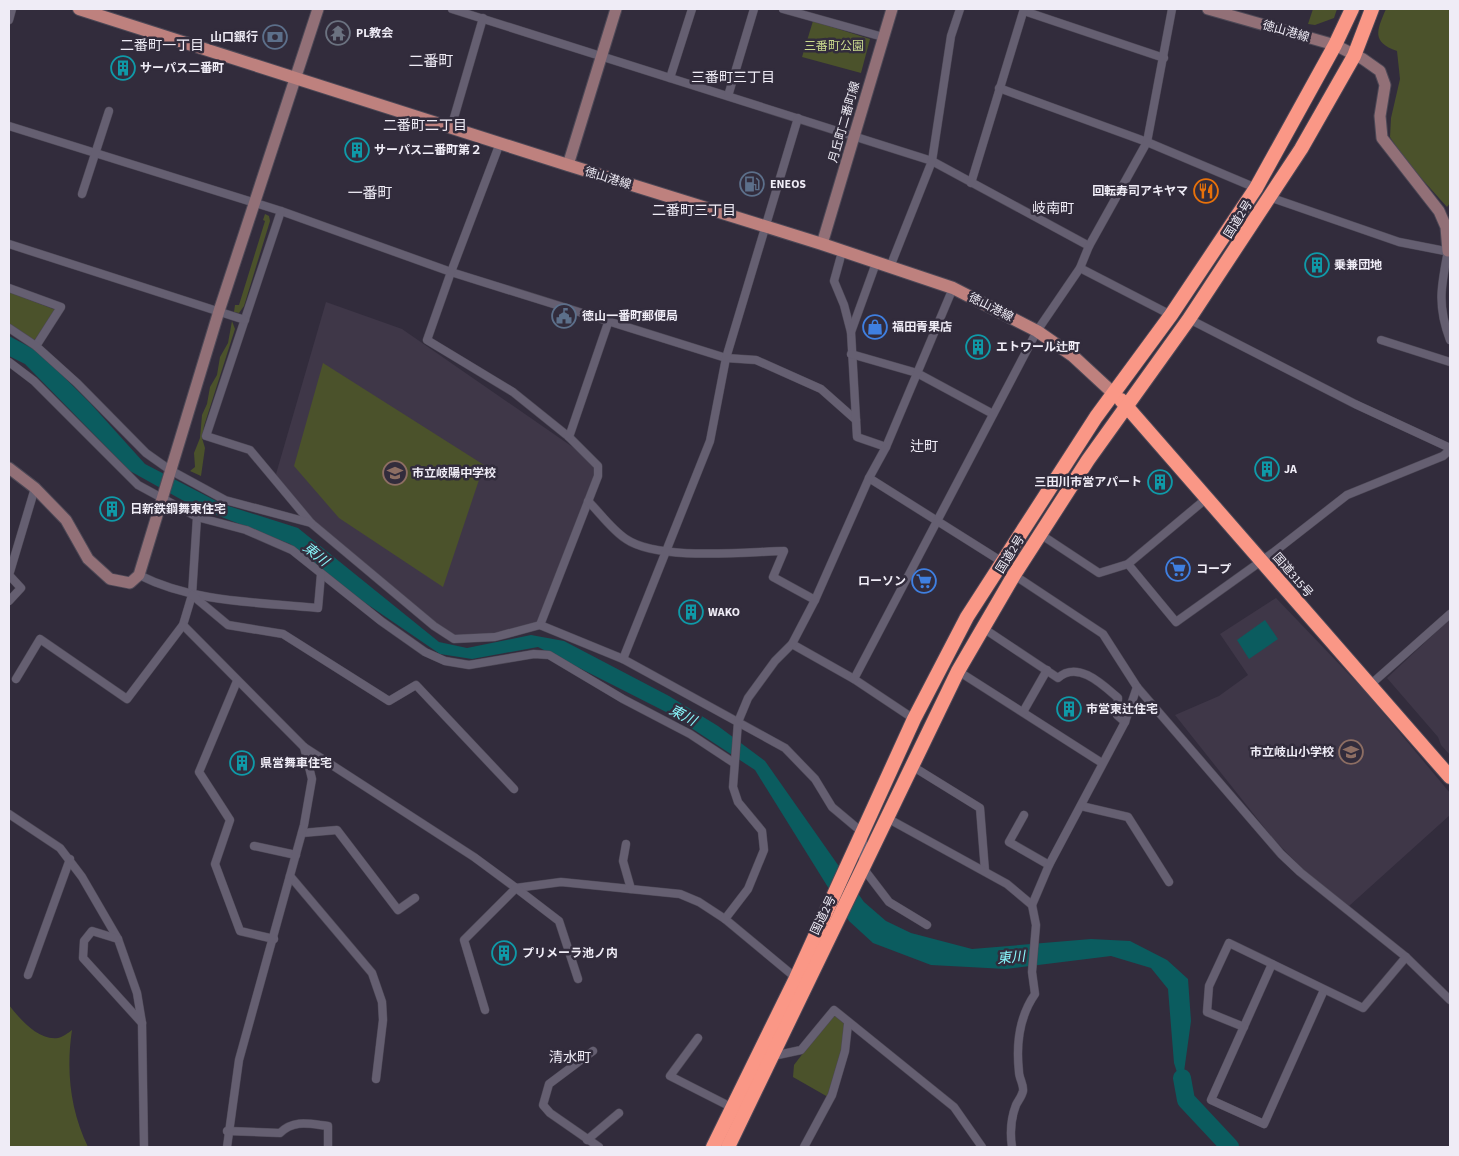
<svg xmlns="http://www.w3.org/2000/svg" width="1459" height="1156" viewBox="0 0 1459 1156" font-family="'Source Sans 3','Noto Sans JP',sans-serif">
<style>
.education{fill:#3f3748}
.green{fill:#4b522b}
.water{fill:#0b5c5f}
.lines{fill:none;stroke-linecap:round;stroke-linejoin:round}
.river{stroke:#0b5c5f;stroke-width:18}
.street-casing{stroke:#4d4856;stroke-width:9}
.secondary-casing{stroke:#4d4856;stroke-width:13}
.primary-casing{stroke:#4d4856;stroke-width:14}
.highway-casing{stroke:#4d4856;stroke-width:16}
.street{stroke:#655f71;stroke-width:8}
.secondary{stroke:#927077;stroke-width:11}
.primary{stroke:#be817e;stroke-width:12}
.highway{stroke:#fa9786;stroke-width:14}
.labels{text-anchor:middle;stroke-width:5;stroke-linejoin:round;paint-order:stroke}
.street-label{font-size:12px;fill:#efecf6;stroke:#322c3c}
.poi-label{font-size:12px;font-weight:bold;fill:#efecf6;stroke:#322c3c;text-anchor:start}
.park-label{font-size:12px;fill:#cada8e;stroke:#322c3c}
.neighbourhood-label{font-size:14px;fill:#efecf6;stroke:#322c3c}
.water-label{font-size:14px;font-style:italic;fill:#89f6fb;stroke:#322c3c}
.quarter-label{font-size:15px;fill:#efecf6;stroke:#322c3c}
</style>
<rect width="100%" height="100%" fill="#322c3c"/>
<g class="education">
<polygon points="326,302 402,329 600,466 540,625 495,637 454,639 311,523 274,481"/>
<polygon points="1276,598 1365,691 1450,793 1450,815 1349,906 1302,869 1271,836 1175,715 1219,696 1248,675 1220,634"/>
<polygon points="1450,619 1450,755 1441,745 1438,737 1387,678"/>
</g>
<g class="green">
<polygon points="1313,9 1337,9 1334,18 1315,25 1308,24"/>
<path d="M 1386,9 L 1450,9 L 1450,203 L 1447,207 L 1405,160 L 1390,137 L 1391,118 L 1400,79 L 1397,51 C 1371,42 1377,30 1386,9 Z"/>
<polygon points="813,21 870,39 861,73 802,57"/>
<polygon points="265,214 269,216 270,221 244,306 239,313 234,312 235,305 239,305 265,221 263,220"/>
<polygon points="9,292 56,310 34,341 9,325"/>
<polygon points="232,321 235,329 204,426 202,438 205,448 201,476 190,471 195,467 194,453 200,438 202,415 207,404 210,387 217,375 220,357 228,343"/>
<polygon points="323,363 484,465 443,587 339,518 294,466"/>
<path d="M 9,1005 C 19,1018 38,1041 58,1038 C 63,1037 68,1033 72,1030 C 66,1070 70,1110 88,1147 L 9,1147 Z"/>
<polygon points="833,1014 845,1024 843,1049 828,1097 793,1077 794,1065"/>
</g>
<g class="water">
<polygon points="9,336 39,352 91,404 145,464 222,504 298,528 439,642 467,648 531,635 564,641 669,696 718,726 765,761 864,902 886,921 911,933 972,949 1091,939 1130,941 1167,960 1188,979 1191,1021 1184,1072 1186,1100 1174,1063 1168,989 1151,968 1111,956 1006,969 931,965 873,943 849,921 755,770 670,714 538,647 472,659 440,654 361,600 290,544 191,505 130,471 25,364 9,356"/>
<polygon points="1265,620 1278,639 1249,659 1237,640"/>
</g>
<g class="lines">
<polyline class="river" points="1182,1078 1186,1100 1230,1147"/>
<g class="street-casing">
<g id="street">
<polyline points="452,9 932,161 1089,246"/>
<polyline points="783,9 883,37"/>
<polyline points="1024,11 1164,58"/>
<polyline points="9,20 12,9"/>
<polyline points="670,78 692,9"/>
<polyline points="999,88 1147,142 1256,188"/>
<polyline points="728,96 754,9"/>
<polyline points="9,126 281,211 451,272 726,358 756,360 821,389 856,420"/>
<polyline points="451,128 483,18"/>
<polyline points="500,143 451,272 427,340 513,392 569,437 598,466 598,476 540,625"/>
<polyline points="971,183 1024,9"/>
<polyline points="82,194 109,111"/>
<polyline points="1269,197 1399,242 1450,252"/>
<polyline points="281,211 206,436 250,450 311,523 434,626 454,639 495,637 540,625 623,659 785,748 815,779 832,807 863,833 863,868 889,902 927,925"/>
<polyline points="9,244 245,320"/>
<path d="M 1448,251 C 1441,286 1437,306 1450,340"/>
<polyline points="842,252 834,281 844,305 851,332 857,437 886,447"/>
<polyline points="890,267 932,161 951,36 960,9"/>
<polyline points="1080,268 1171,315"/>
<polyline points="9,288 61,307 36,346"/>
<polyline points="1189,319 1355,404 1450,448"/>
<polyline points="9,328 36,346 77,383 146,453 170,470 225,500 311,523"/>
<polyline points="851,332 876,263"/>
<polyline points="1381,340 1450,362"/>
<polyline points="851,354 917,373 993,414"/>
<polyline points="9,362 34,381 138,485 197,517 192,595 183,625 127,699 40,639 16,679"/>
<polyline points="569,437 609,320"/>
<polyline points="869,478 1004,563 1014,575 1103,634 1137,687 1281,854 1300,872 1406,957 1450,1000"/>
<path d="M 588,501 C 600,513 612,530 626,539 C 658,561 744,552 784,551 L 773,577 L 815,600"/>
<polyline points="197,517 246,530 292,550 381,621 425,652 445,661 469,665 534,654 549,655 623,699 690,734 734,763"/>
<polyline points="1040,534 1099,573 1128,564 1207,498"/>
<polyline points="1128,564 1176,622 1274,552 1347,495 1443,456 1450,450"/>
<path d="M 139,575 C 194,603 258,602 318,608 L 321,574"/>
<polyline points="192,595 228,625 283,634 389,701 416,685 514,789"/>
<polyline points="9,601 21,588 9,575 35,488"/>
<polyline points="183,625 304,747 474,857 516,888 561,882 680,894 699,902 725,919 796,978"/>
<path d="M 983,628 L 1058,678 C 1078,660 1103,685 1118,698 L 1117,715 L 1125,722"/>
<polyline points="792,644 854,679 914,719"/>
<polyline points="623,659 710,441 726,358 798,118"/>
<polyline points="958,671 1102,763"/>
<polyline points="854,679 1037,331 1080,268 1089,246 1147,142 1172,9"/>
<polyline points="237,681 199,772 230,820 215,864 240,931 274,939"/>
<polyline points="1370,685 1450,614"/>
<polyline points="1023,712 1047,670"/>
<polyline points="912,766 980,808 985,871"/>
<polyline points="1081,806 1128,817 1169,882"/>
<polyline points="9,814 60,848 82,877 118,939 137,993 142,1023 144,1147"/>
<polyline points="1024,815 1009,842 1049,865"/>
<polyline points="887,818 1007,884 1032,905"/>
<polyline points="302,833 337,830 398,910 415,898"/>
<polyline points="626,844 623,861 631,889"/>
<polyline points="254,846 296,855"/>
<polyline points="290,876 372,973 382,1002 383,1020 376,1079"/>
<polyline points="725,919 748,889 764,850 762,831 738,802 733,787 738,722 748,698 775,661 792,644 815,600 869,478 886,447 953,288"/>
<polyline points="118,939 92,931 84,941 83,958 142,1023"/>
<polyline points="1272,964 1211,1100 1264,1124 1324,990"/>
<polyline points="28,975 70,859"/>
<polyline points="485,1010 464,940 516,888 559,921 578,979"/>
<polyline points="1244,1027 1207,1012 1209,986 1229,943 1363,1008 1406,957"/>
<polyline points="698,1038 670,1076 733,1108"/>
<polyline points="593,1051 549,1084 543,1105 550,1113 599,1147"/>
<polyline points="773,1056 801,1050 834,1010 954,1107 982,1147"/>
<path d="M 227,1131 L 280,1133 C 294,1119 310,1124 328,1126 L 328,1147"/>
<polyline points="587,1140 619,1113"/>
<polyline points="227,1147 239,1060 304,825 312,779 304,747"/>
<polyline points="804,1147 832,1095 845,1051 848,1024"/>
<path d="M 1012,1147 C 1010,1134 1011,1118 1016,1105 C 1018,1101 1022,1096 1023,1091 C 1024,1085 1019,1078 1019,1072 C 1016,1045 1019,1017 1035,994 L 1032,972 L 1036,925 L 1032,905 L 1049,865 L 1125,722 L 1137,687"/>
</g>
</g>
<g class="secondary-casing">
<g id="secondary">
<polyline points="1208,9 1335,45 1363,59 1380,71 1385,85 1380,116 1382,138 1439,211 1446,227 1448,251"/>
<polyline points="568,165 616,9"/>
<polyline points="822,244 892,9"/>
<polyline points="9,468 35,488 66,520 88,559 110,579 130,583 139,575 219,311 318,9"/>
</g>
</g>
<g class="primary-casing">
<polyline id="primary" points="79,9 568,165 822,244 953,288 1037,331 1073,356 1113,393"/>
</g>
<g class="highway-casing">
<g id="highway">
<polyline points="1121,400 1450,777"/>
<polyline points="713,1147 796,978 914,719 967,617 1096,417 1171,315 1256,188 1335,45 1352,9"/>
<polyline points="728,1147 958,671 1014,575 1088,460 1189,319 1301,149 1354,56 1372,9"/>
</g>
</g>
<use href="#street" class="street"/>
<use href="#secondary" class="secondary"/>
<use href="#primary" class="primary"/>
<use href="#highway" class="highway"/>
</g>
<defs>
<g id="temple-ring" transform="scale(1.25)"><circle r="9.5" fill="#322c3c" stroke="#6b7280" stroke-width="1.5"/><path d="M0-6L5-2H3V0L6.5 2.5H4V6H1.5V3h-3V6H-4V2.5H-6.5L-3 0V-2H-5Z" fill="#6b7280"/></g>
<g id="bank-ring" transform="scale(1.25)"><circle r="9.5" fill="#322c3c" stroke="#5c6f8a" stroke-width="1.5"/><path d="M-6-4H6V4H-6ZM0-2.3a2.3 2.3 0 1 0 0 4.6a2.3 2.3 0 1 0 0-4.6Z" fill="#5c6f8a"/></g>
<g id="building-ring" transform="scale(1.25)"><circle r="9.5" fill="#322c3c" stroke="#0f9aa8" stroke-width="1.5"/><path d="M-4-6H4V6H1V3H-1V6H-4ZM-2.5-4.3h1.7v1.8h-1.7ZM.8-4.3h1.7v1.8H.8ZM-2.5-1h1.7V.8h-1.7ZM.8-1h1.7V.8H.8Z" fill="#0f9aa8"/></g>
<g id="fuel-ring" transform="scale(1.25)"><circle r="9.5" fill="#322c3c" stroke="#5c6f8a" stroke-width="1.5"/><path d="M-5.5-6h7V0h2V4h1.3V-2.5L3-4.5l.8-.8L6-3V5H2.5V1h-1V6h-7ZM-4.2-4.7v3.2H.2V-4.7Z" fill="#5c6f8a"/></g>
<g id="restaurant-ring" transform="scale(1.25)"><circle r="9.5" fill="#322c3c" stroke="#e8710a" stroke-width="1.5"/><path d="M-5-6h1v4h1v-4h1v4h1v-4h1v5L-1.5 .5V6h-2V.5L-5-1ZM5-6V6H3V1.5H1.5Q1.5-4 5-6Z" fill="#e8710a"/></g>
<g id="civic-ring" transform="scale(1.25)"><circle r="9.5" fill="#322c3c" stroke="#5c6f8a" stroke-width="1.5"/><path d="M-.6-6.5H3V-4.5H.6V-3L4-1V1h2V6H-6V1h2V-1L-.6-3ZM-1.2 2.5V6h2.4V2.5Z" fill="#5c6f8a"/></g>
<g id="shop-ring" transform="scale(1.25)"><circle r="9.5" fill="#322c3c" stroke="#3f7fe0" stroke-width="1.5"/><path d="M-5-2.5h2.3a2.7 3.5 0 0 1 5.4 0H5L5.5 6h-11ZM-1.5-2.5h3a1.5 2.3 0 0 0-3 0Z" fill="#3f7fe0"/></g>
<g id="school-ring" transform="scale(1.25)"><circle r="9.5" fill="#322c3c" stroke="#8d6e63" stroke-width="1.5"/><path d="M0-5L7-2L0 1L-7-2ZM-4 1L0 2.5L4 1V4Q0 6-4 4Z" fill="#8d6e63"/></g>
<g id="supermarket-ring" transform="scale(1.25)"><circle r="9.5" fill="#322c3c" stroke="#3f7fe0" stroke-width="1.5"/><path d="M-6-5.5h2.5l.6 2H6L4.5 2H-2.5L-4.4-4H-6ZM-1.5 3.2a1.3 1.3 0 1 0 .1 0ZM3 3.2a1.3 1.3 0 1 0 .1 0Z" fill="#3f7fe0"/></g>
</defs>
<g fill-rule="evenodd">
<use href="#temple-ring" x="338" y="33"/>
<use href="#bank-ring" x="275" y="37"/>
<use href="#building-ring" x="123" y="68"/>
<use href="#building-ring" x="357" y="150"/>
<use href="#fuel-ring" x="752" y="184"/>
<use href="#restaurant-ring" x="1206" y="191"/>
<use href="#building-ring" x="1317" y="265"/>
<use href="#civic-ring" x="564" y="316"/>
<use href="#shop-ring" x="875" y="327"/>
<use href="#building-ring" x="978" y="347"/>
<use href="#building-ring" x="1267" y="469"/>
<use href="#school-ring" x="395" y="473"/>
<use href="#building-ring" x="1160" y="482"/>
<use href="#building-ring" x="112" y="509"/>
<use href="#supermarket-ring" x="1178" y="569"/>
<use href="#supermarket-ring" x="924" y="581"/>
<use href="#building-ring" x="691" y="612"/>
<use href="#building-ring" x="1069" y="709"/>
<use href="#school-ring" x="1351" y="752"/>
<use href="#building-ring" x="242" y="763"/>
<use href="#building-ring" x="504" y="953"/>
</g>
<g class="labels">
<g class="street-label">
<text transform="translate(1286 31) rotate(16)" y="4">徳山港線</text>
<text transform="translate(844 122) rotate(-74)" y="4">月丘町二番町線</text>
<text transform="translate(608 178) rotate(17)" y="4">徳山港線</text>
<text transform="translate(1238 219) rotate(-58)" y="4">国道2号</text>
<text transform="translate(991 307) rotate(27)" y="4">徳山港線</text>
<text transform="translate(1010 554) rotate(-58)" y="4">国道2号</text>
<text transform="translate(1293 575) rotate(49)" y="4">国道315号</text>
<text transform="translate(823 915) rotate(-64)" y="4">国道2号</text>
</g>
<g class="poi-label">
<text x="356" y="37">PL教会</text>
<text x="258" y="41" text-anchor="end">山口銀行</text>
<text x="140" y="72">サーパス二番町</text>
<text x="374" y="154">サーパス二番町第２</text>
<text x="770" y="188">ENEOS</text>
<text x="1188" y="195" text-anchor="end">回転寿司アキヤマ</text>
<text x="1334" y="269">乗兼団地</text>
<text x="582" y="320">徳山一番町郵便局</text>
<text x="892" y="331">福田青果店</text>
<text x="996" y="351">エトワール辻町</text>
<text x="1284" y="473">JA</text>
<text x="412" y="477">市立岐陽中学校</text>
<text x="1142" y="486" text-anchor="end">三田川市営アパート</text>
<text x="130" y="513">日新鉄鋼舞東住宅</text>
<text x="1196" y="573">コープ</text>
<text x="906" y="585" text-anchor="end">ローソン</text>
<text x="708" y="616">WAKO</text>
<text x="1086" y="713">市営東辻住宅</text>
<text x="1334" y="756" text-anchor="end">市立岐山小学校</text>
<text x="260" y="767">県営舞車住宅</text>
<text x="522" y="957">プリメーラ池ノ内</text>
</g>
<g class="park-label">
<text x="834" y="50">三番町公園</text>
</g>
<g class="neighbourhood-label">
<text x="162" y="50">二番町一丁目</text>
<text x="733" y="82">三番町三丁目</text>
<text x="425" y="130">二番町二丁目</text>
<text x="1053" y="213">岐南町</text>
<text x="694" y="215">二番町三丁目</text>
<text x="924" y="451">辻町</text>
<text x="570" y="1062">清水町</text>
</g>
<g class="water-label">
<text transform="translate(316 554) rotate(38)" y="5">東川</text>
<text transform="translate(683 715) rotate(27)" y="5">東川</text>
<text transform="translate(1011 957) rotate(-5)" y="5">東川</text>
</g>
<g class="quarter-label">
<text x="431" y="66">二番町</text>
<text x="370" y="198">一番町</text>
</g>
</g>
<rect width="1459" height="1156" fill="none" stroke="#efecf6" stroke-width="20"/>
</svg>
